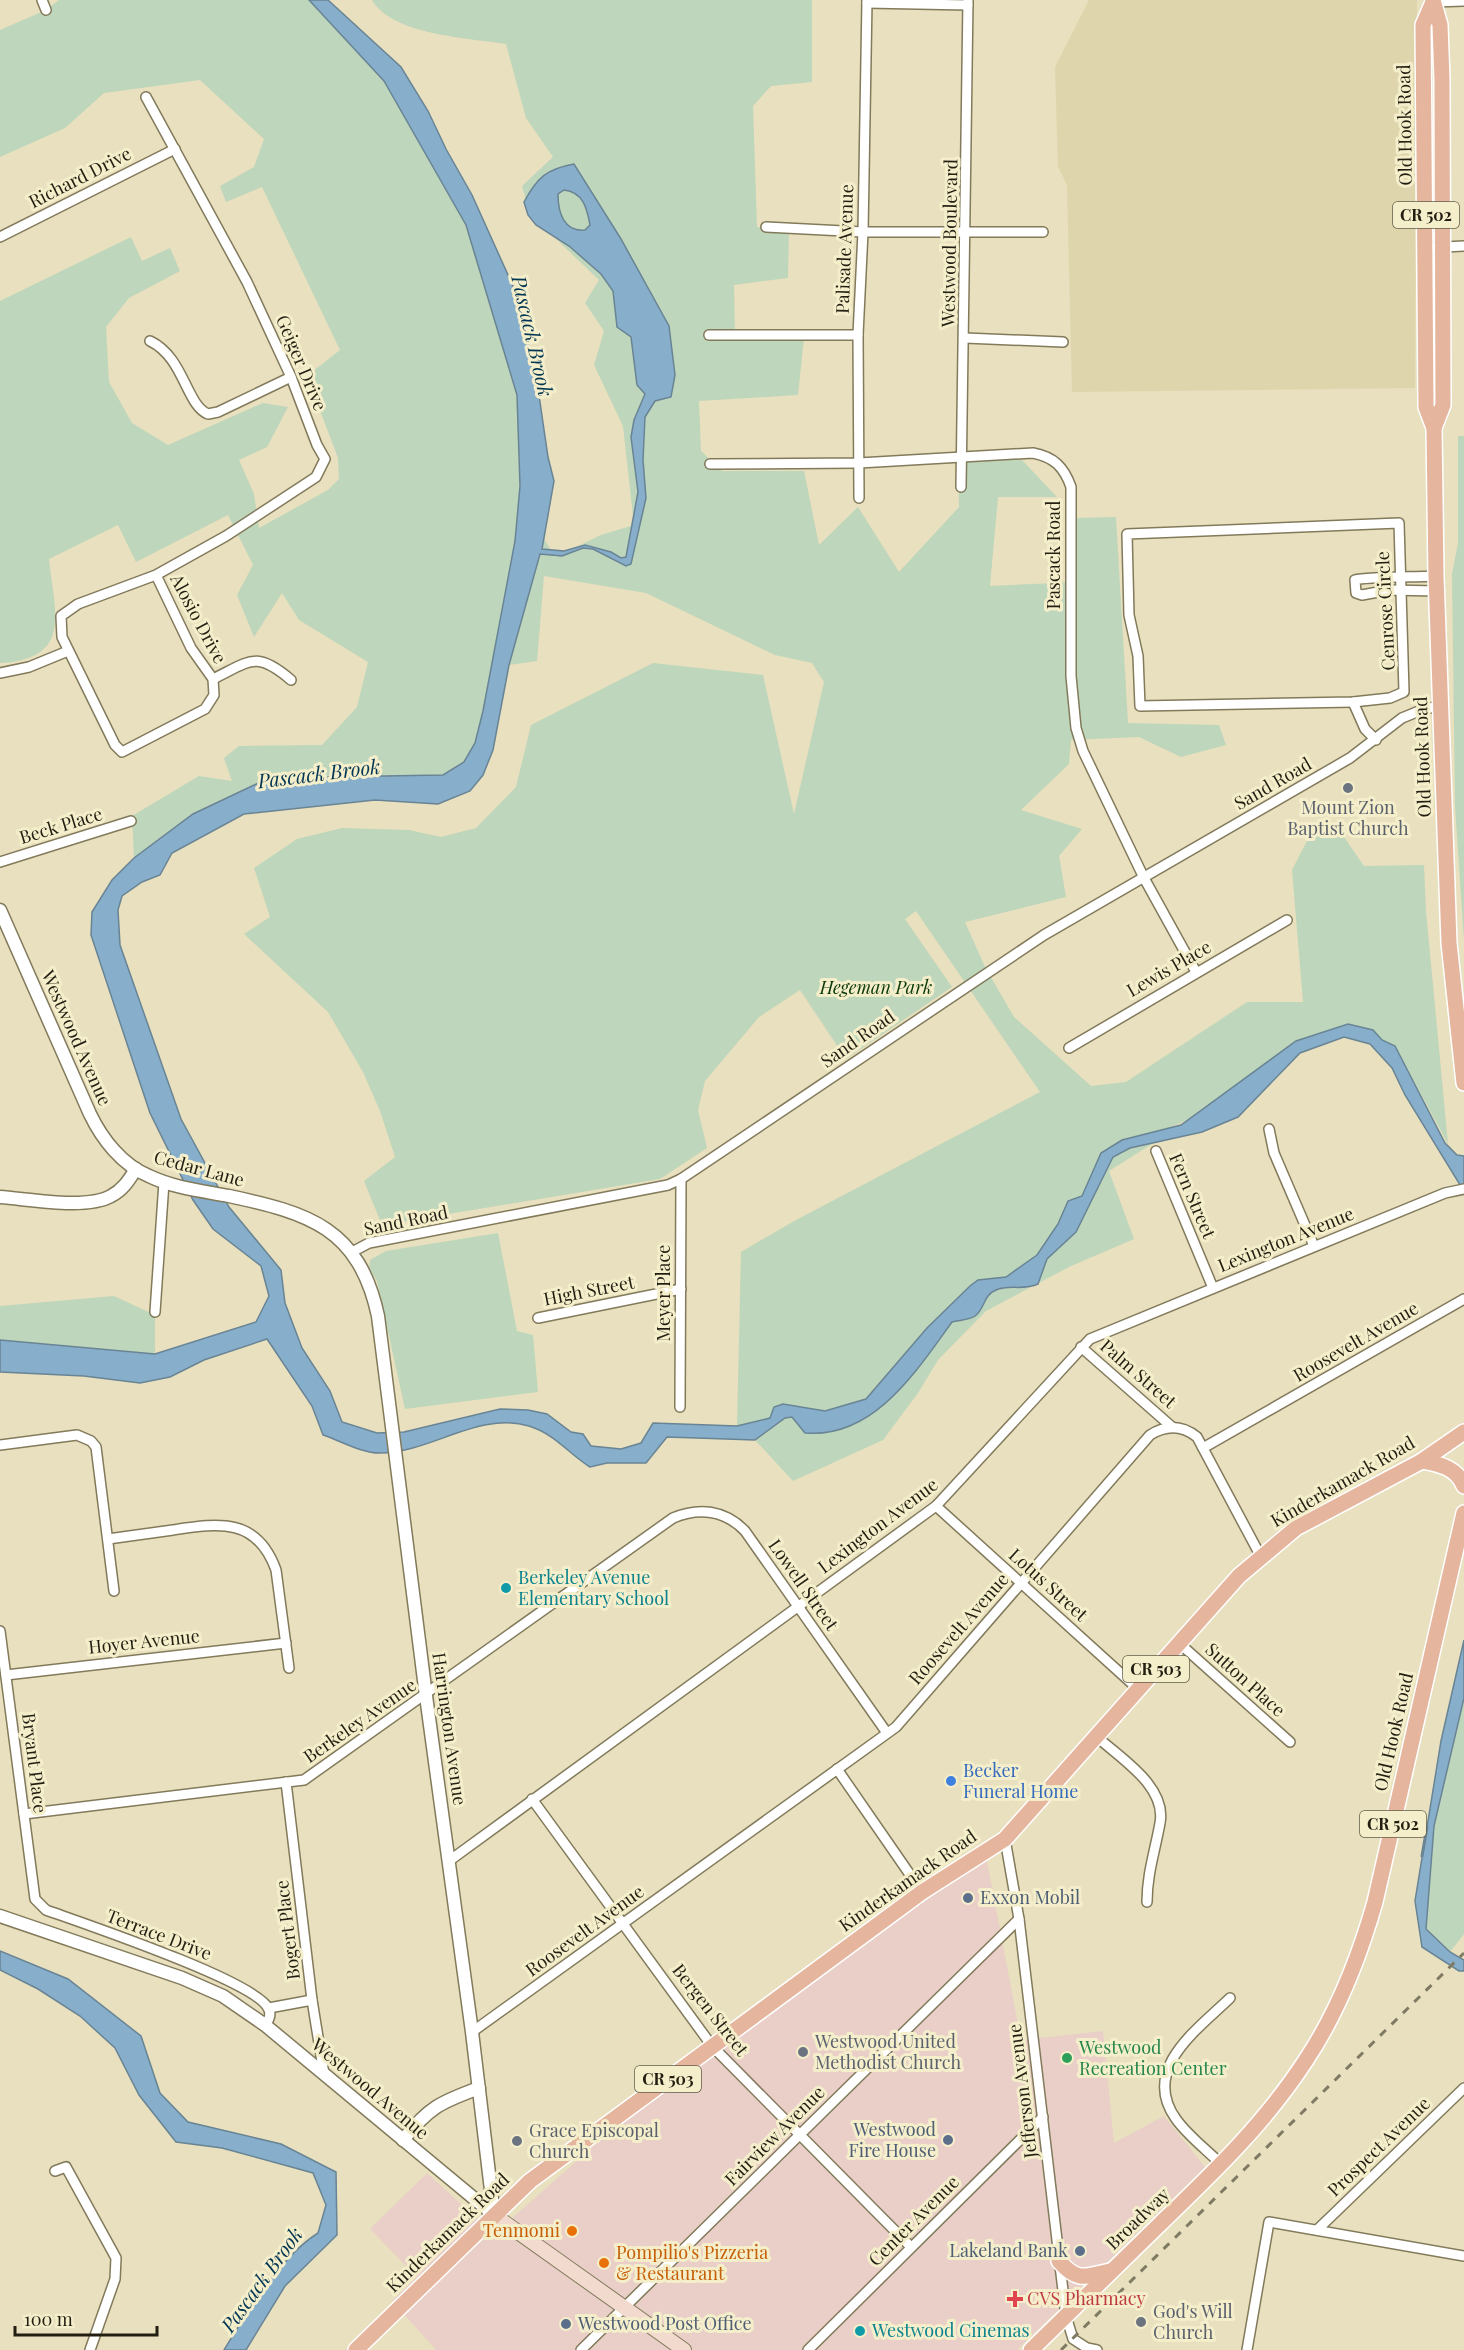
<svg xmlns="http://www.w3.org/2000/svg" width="1464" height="2350" viewBox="0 0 1464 2350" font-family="'Playfair Display',serif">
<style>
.commercial{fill:#e9cfc8}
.built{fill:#ded5ac}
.green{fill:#bed6bb}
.water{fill:#87afcb;stroke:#698494;stroke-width:1.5;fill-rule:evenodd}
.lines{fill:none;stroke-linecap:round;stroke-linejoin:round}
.stream{stroke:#698494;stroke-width:3}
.minor-casing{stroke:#827a5b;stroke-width:12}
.tertiary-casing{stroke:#827a5b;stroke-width:15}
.secondary-casing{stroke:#827a5b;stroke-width:16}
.primary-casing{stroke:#fff;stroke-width:18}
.minor{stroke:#fff;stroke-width:9}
.tertiary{stroke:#fff;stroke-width:12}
.secondary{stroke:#f2dace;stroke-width:14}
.primary{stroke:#e5b59d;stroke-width:15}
.rail{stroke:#7f7a63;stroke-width:3;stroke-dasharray:8 8;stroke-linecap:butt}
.worship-dot{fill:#6b7280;stroke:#f5eecb;stroke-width:2}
.culture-dot{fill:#0f9aa8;stroke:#f5eecb;stroke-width:2}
.shop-dot{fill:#3f7fe0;stroke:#f5eecb;stroke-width:2}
.service-dot{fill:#5c6f8a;stroke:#f5eecb;stroke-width:2}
.leisure-dot{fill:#2e9e5b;stroke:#f5eecb;stroke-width:2}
.food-dot{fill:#e8710a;stroke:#f5eecb;stroke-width:2}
.health-dot{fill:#e0444e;stroke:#f5eecb;stroke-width:2}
.labels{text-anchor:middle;stroke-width:6;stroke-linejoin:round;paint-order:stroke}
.shield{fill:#f5eecb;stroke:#615d4a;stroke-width:1.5}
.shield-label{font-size:16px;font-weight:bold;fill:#221f12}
.street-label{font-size:18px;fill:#221f12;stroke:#f5eecb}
.worship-label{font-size:18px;fill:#5b616d;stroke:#f5eecb;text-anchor:start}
.park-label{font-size:18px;font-style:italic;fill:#0c3a0b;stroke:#f5eecb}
.culture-label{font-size:18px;fill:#0d838f;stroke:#f5eecb;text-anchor:start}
.shop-label{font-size:18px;fill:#366cbe;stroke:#f5eecb;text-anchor:start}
.service-label{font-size:18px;fill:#4e5e75;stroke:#f5eecb;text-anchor:start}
.leisure-label{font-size:18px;fill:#27864d;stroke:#f5eecb;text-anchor:start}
.food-label{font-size:18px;fill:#c56008;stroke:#f5eecb;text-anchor:end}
.health-label{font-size:18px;fill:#be3a42;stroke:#f5eecb;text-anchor:start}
.water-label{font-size:20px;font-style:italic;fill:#023652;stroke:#f5eecb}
</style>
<rect width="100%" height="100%" fill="#e8e0be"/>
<polygon class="commercial" points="985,1850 1021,2040 1103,2031 1114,2143 1164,2116 1205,2167 1017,2350 436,2350 392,2301 417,2277 370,2229 427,2173 494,2234 622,2121"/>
<polygon class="built" points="1089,0 1417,0 1415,388 1072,392 1067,185 1058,167 1055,67"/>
<g class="green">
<path d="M 59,0 L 309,0 L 384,81 L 466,225 L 517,395 L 520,499 L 555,557 L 601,535 L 634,525 L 623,426 L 594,365 L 604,331 L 585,303 L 599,280 L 530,214 L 522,186 L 553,157 L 526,118 L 506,44 C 469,38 392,35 372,0 L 812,0 L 812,82 L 771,86 L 753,106 L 757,227 L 789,230 L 788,278 L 734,285 L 735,338 L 804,338 L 798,395 L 699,401 L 701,451 L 722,471 L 804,471 L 819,545 L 858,507 L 899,572 L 959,507 L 958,459 L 1022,460 L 1057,497 L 998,497 L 990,586 L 1076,582 L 1076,518 L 1116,517 L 1128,723 L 1219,725 L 1226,745 L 1181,757 L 1139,737 L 1071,740 L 1069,764 L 1021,810 L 1082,829 L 1059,856 L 1066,897 L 965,922 L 985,967 L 1014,1017 L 1091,1086 L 1126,1082 L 1247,1002 L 1303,1002 L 1292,870 L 1308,839 L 1335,824 L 1364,866 L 1424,865 L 1426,911 L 1448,1144 L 1395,1046 L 1382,1040 L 1373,1030 L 1296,1041 L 1188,1120 L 1152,1134 L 1163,1137 L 1109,1171 L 1134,1239 L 1071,1266 L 986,1311 L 938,1360 L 918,1393 L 883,1440 L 793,1481 L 755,1440 L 737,1426 L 741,1252 L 796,1220 L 1040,1092 L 916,911 L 905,919 L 952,987 L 846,1059 L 800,990 L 759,1017 L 705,1081 L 698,1110 L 707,1148 L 660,1179 L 382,1225 L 364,1181 L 395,1157 L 380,1111 L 363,1072 L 328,1012 L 244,934 L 270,917 L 254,868 L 297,839 L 342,828 L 409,830 L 441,837 L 476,828 L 516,787 L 531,725 L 653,663 L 763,675 L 794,814 L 824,682 L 812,663 L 775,655 L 646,593 L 544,576 L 537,661 L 509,665 L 489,678 C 484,709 480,765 442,775 C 435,777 426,775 419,776 L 193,814 L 134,858 L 132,816 L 199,776 L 232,781 L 224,758 L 239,746 L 322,745 L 357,707 L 368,662 L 299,620 L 282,593 L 254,637 L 237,595 L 253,565 L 228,515 L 136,562 L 118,525 L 49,559 C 54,611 74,659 0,663 L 0,301 L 131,237 L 142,261 L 170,248 L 180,271 L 129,298 L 106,327 L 109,382 L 132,423 L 168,445 L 263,403 L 288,407 L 267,447 L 239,460 L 254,494 L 259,528 L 328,490 L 339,479 L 338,458 L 307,376 L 340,350 L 262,187 L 226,202 L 220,186 L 254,167 L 264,139 L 200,80 L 104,93 L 65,128 L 0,157 L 0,30 L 46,10 Z"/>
<polygon points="1458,436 1464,436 1464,940 1455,806 1452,574 1458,543"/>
<polygon points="498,1233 517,1331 533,1335 538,1392 405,1409 377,1281 369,1269 370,1260 386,1251"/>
<polygon points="114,1296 155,1315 155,1354 0,1340 0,1306"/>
<polygon points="1464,1698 1464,1934 1450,1952 1426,1929 1434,1826"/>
</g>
<g class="water">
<path d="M 309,0 L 328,0 L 401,67 L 428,111 L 446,149 L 472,195 L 513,286 L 535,368 L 548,457 L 554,481 L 542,549 L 564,551 L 585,545 L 611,552 L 621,558 L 626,557 L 638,492 L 631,437 L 634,420 L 645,394 L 637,385 L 631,337 L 617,327 L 613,291 L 601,274 L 569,246 L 536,225 L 528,215 L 524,202 C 537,178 546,169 574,164 L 621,239 L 669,326 L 675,375 L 671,397 L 655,401 L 645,417 L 643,460 L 646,498 L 631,564 L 626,566 L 593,549 L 583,548 L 562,556 L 540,554 L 509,665 L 493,750 L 483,775 L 470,791 L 438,804 L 375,800 L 244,814 L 172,853 L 160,875 L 142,882 L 122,896 L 118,910 L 120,945 L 181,1119 L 229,1207 L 281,1270 L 285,1303 L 302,1348 L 330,1391 L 342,1422 L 377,1433 L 404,1432 L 500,1409 L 528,1410 L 547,1414 L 571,1432 L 583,1434 L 591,1446 L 621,1449 L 641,1443 L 653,1423 L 737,1426 L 770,1418 L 774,1407 L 783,1404 L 825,1411 L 866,1399 L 927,1328 L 970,1286 L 978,1280 L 1006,1277 L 1037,1255 L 1058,1224 L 1068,1201 L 1082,1196 L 1101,1153 L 1122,1140 L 1181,1125 L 1296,1041 L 1348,1024 L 1373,1030 L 1382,1040 L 1395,1046 L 1445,1143 L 1457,1155 L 1464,1156 L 1464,1184 L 1460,1185 L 1405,1095 L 1392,1068 L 1370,1044 L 1344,1037 L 1300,1053 L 1238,1117 L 1202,1132 L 1130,1148 L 1113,1157 L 1076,1232 L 1047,1259 L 1038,1284 C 1023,1291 1009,1284 996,1290 C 983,1295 985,1309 975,1316 C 970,1320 959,1320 952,1322 C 917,1370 874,1439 805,1433 L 792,1417 L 785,1418 L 755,1440 L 667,1437 L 646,1463 L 607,1463 L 590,1467 C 569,1454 555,1434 529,1426 C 479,1411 430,1453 380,1453 C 361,1453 341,1441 323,1435 L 312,1406 L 267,1339 L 204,1360 L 170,1377 L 140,1383 L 84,1376 L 0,1372 L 0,1340 L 155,1354 L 256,1322 L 269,1296 L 261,1266 L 213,1229 L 193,1200 L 150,1113 L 91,935 L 92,912 L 112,880 L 134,858 L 193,814 L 269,778 L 443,775 L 464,762 L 475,743 L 483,711 L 515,541 L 520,486 L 517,395 L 466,225 L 384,81 ZM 564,190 C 583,192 587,208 590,225 L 585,230 C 564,232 558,213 558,194 Z"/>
<polygon points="1464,1640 1464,1698 1434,1826 1426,1929 1450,1952 1464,1960 1464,1971 1459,1971 1422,1947 1415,1901 1441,1741"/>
<path d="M 0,1951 L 68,1979 L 141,2036 L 160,2093 L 188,2122 L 281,2144 L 336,2172 L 337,2235 L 285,2286 L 246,2350 L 224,2350 C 248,2311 279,2258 318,2233 L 326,2205 L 313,2173 L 222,2148 L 176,2142 L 139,2095 L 115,2048 L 80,2016 L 38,1989 L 0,1970 Z"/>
</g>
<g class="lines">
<polyline class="stream" points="1422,1856 1427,1827"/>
<g class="minor-casing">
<g id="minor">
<polyline points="42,0 46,10"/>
<polyline points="1433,2 1464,1"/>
<polyline points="867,3 968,5"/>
<polyline points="146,97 247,282 291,377 317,445 325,459 316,477 226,536 156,575 78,604 61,616 62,637 115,745 122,752 205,709 214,695 213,679 191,648 156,575"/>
<polyline points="766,227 863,232 1043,232"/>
<polyline points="0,237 175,149"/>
<polyline points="1425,248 1464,246"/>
<polyline points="709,335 858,335"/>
<polyline points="965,338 1063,342"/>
<path d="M 150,341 C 184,357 186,405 208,414 L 218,412 L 291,377"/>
<path d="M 710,464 L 859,463 L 1033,453 C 1054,457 1064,467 1071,487 L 1071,676 L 1076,728 L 1083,751 L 1144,878 L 1196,972"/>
<polyline points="961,487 968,0"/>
<polyline points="859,498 858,335 863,232 867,0"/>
<polygon points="1399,523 1404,692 1390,698 1353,702 1140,706 1138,656 1129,615 1127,534"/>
<path d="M 1436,576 C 1422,577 1362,577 1355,580 L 1356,593 L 1362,595 L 1389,590 L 1437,591"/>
<polyline points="0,673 29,667 68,651"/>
<path d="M 213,679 C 250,661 256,650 291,680"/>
<polyline points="1353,702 1365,729 1376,740"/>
<polyline points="0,862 131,821"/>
<polyline points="1069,1048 1287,920"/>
<polyline points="1269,1129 1274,1153 1314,1246"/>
<polyline points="1156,1151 1213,1288"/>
<polyline points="352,1252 369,1243 668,1185 681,1179 1044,935 1350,758 1402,718 1424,709 1441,706"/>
<polyline points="155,1312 164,1182"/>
<polyline points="538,1318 681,1289"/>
<polyline points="1081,1347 1172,1427"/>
<polyline points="680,1407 681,1179"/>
<polyline points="0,1445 77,1435 91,1441 96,1447 114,1591"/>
<polyline points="1203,1448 1464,1299"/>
<polyline points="936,1506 1138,1689"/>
<path d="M 108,1539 C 130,1536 151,1533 173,1530 C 219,1523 257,1517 276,1570 L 289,1668"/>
<path d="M 0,1631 L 35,1899 L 46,1910 C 82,1923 255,1981 268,2008 C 272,2014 269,2020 265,2025"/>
<polyline points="1179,1643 1290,1742"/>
<polyline points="6,1675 286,1643"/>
<path d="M 1096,1736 C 1120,1758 1167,1786 1160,1823 C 1155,1851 1147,1874 1147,1902"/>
<polyline points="837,1769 922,1892"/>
<polyline points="286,1782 312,2000 324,2074"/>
<polyline points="532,1799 712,2046 911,2247"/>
<path d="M 24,1814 L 304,1780 L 673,1518 C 699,1507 725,1510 745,1531 L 887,1733"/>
<polyline points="1005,1839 1019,1919 1066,2316 1073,2339 1087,2348 1097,2350"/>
<polyline points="449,1861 936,1506 1090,1339 1445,1193 1464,1189"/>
<polyline points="269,2008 312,2000"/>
<path d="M 472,2032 L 896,1727 L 1150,1435 C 1166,1425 1182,1425 1197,1437 L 1260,1555"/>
<path d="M 1222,2165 C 1207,2150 1188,2136 1176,2119 C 1140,2069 1198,2029 1230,1998"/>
<polyline points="55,2171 66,2167 116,2258 115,2279 90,2350"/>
<polyline points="1317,2230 1464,2088"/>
<polyline points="581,2350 1019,1919"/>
<polyline points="808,2350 1043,2117"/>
<polyline points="1247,2350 1269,2222 1464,2256"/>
</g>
</g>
<g class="tertiary-casing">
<g id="tertiary">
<path d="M 0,910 L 90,1114 C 102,1139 122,1165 149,1176 C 174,1188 203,1191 229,1196 C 309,1213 359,1228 378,1316 L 426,1696 L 472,2032 L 494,2215"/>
<path d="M 0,1197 C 29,1199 86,1210 111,1196 C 123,1190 129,1180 136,1169"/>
<polyline points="0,1916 182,1978 223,1996 265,2025 494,2215"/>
<path d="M 403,2140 C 429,2107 441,2102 479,2088"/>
</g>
</g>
<g class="secondary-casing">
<polyline id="secondary" points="494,2215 684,2350"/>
</g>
<g class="primary-casing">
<g id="primary">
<polyline points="1433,0 1440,25 1442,80 1443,405 1434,428"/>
<polyline points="1433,2 1423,25 1426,407 1434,428 1436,576 1449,943 1464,1083"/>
<path d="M 1422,1461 C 1440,1464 1457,1468 1464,1486"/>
<path d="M 1059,2261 C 1077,2282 1085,2277 1110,2271"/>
<polyline points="356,2350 530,2181 922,1892 1005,1839 1239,1576 1296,1528 1422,1461 1464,1432"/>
<path d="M 1031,2350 C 1074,2308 1118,2265 1161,2223 C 1214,2172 1266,2122 1306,2060 C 1338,2012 1359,1958 1375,1902 L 1464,1513"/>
</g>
</g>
<use href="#minor" class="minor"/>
<use href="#tertiary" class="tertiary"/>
<use href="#secondary" class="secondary"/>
<use href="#primary" class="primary"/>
<polyline class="rail" points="1061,2350 1464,1953"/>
</g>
<g class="worship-dot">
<circle cx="1348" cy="788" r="6"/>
<circle cx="803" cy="2052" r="6"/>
<circle cx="517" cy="2141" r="6"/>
<circle cx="1141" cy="2322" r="6"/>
</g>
<g class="culture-dot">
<circle cx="506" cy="1588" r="6"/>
<circle cx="860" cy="2331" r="6"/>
</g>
<circle class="shop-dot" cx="951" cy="1781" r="6"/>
<g class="service-dot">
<circle cx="968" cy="1898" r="6"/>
<circle cx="948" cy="2140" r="6"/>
<circle cx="1080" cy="2251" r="6"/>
<circle cx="566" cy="2324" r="6"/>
</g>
<circle class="leisure-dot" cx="1067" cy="2058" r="6"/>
<g class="food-dot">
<circle cx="572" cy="2231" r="6"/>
<circle cx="604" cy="2263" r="6"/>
</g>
<path class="health-dot" d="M1012 2290h6v6h6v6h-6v6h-6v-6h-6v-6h6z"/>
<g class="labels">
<g class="shield">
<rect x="1393" y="202" width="66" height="26" rx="4.5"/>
<rect x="1123" y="1656" width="66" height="26" rx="4.5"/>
<rect x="1360" y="1811" width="66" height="26" rx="4.5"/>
<rect x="635" y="2066" width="66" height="26" rx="4.5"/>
</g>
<g class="shield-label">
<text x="1426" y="221">CR 502</text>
<text x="1156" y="1675">CR 503</text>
<text x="1393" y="1830">CR 502</text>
<text x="668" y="2085">CR 503</text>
</g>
<g class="street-label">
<text transform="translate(1405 125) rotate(-91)" y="6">Old Hook Road</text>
<text transform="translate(80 178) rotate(-27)" y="6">Richard Drive</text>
<text transform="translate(950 243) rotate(-89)" y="6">Westwood Boulevard</text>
<text transform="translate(845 249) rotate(-88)" y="6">Palisade Avenue</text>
<text transform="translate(301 363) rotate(67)" y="6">Geiger Drive</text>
<text transform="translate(1054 555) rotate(-90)" y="6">Pascack Road</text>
<text transform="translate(1386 611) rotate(-93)" y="6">Cenrose Circle</text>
<text transform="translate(198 619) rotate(62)" y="6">Alosio Drive</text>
<text transform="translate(1423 757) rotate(-92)" y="6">Old Hook Road</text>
<text transform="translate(1273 784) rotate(-30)" y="6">Sand Road</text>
<text transform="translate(61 826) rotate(-17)" y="6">Beck Place</text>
<text transform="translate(1169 969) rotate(-30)" y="6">Lewis Place</text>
<text transform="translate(76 1038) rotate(66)" y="6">Westwood Avenue</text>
<text transform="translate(858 1039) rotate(-35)" y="6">Sand Road</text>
<text transform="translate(199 1169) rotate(15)" y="6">Cedar Lane</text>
<text transform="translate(1192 1196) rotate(67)" y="6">Fern Street</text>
<text transform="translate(406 1221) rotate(-12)" y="6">Sand Road</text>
<text transform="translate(1286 1240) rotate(-22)" y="6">Lexington Avenue</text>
<text transform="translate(589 1291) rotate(-11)" y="6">High Street</text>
<text transform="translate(664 1293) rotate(-90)" y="6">Meyer Place</text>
<text transform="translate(1356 1342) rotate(-30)" y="6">Roosevelt Avenue</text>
<text transform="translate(1138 1374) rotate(41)" y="6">Palm Street</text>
<text transform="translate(1343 1482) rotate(-30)" y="6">Kinderkamack Road</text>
<text transform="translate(878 1526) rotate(-37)" y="6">Lexington Avenue</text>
<text transform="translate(803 1585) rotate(55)" y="6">Lowell Street</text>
<text transform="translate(1048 1585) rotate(42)" y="6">Lotus Street</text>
<text transform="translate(959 1629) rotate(-49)" y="6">Roosevelt Avenue</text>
<text transform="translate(144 1642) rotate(-6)" y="6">Hoyer Avenue</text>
<text transform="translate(1245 1680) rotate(42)" y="6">Sutton Place</text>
<text transform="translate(360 1721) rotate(-35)" y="6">Berkeley Avenue</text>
<text transform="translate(449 1729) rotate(82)" y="6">Harrington Avenue</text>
<text transform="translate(1394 1732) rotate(-77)" y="6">Old Hook Road</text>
<text transform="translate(34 1763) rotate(83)" y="6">Bryant Place</text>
<text transform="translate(908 1881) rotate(-35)" y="6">Kinderkamack Road</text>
<text transform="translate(288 1930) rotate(-97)" y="6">Bogert Place</text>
<text transform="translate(585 1931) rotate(-36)" y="6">Roosevelt Avenue</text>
<text transform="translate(159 1935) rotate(21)" y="6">Terrace Drive</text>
<text transform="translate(710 2010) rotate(52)" y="6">Bergen Street</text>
<text transform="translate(370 2089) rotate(40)" y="6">Westwood Avenue</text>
<text transform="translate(1023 2091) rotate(-97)" y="6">Jefferson Avenue</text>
<text transform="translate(775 2136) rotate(-45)" y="6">Fairview Avenue</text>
<text transform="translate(1379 2147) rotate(-44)" y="6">Prospect Avenue</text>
<text transform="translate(1138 2219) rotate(-44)" y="6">Broadway</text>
<text transform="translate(914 2221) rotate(-45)" y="6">Center Avenue</text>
<text transform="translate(448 2233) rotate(-44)" y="6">Kinderkamack Road</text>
</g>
<g class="worship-label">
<text x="1348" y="814" text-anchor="middle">Mount Zion<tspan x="1348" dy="21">Baptist Church</tspan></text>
<text x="815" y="2048">Westwood United<tspan x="815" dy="21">Methodist Church</tspan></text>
<text x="529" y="2137">Grace Episcopal<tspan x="529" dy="21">Church</tspan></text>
<text x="1153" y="2318">God's Will<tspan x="1153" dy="21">Church</tspan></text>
</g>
<g class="park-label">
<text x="876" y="994">Hegeman Park</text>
</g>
<g class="culture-label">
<text x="518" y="1584">Berkeley Avenue<tspan x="518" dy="21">Elementary School</tspan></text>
<text x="872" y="2337">Westwood Cinemas</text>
</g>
<g class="shop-label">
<text x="963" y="1777">Becker<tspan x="963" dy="21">Funeral Home</tspan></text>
</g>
<g class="service-label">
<text x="980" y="1904">Exxon Mobil</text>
<text x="936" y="2136" text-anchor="end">Westwood<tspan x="936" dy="21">Fire House</tspan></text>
<text x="1068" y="2257" text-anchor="end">Lakeland Bank</text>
<text x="578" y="2330">Westwood Post Office</text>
</g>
<g class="leisure-label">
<text x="1079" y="2054">Westwood<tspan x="1079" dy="21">Recreation Center</tspan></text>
</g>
<g class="food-label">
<text x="560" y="2237">Tenmomi</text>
<text x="616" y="2259" text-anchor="start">Pompilio's Pizzeria<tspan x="616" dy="21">&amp; Restaurant</tspan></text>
</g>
<g class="health-label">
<text x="1027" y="2305">CVS Pharmacy</text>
</g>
<g class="water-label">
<text transform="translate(532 336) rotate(77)" y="7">Pascack Brook</text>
<text transform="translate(319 774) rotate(-7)" y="7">Pascack Brook</text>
<text transform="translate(262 2280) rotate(-54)" y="7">Pascack Brook</text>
</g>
</g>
<path d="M15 2326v9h142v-9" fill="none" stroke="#221f12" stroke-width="3"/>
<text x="24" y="2326" font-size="18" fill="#221f12" stroke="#f5eecb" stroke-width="4.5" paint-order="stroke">100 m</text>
</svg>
